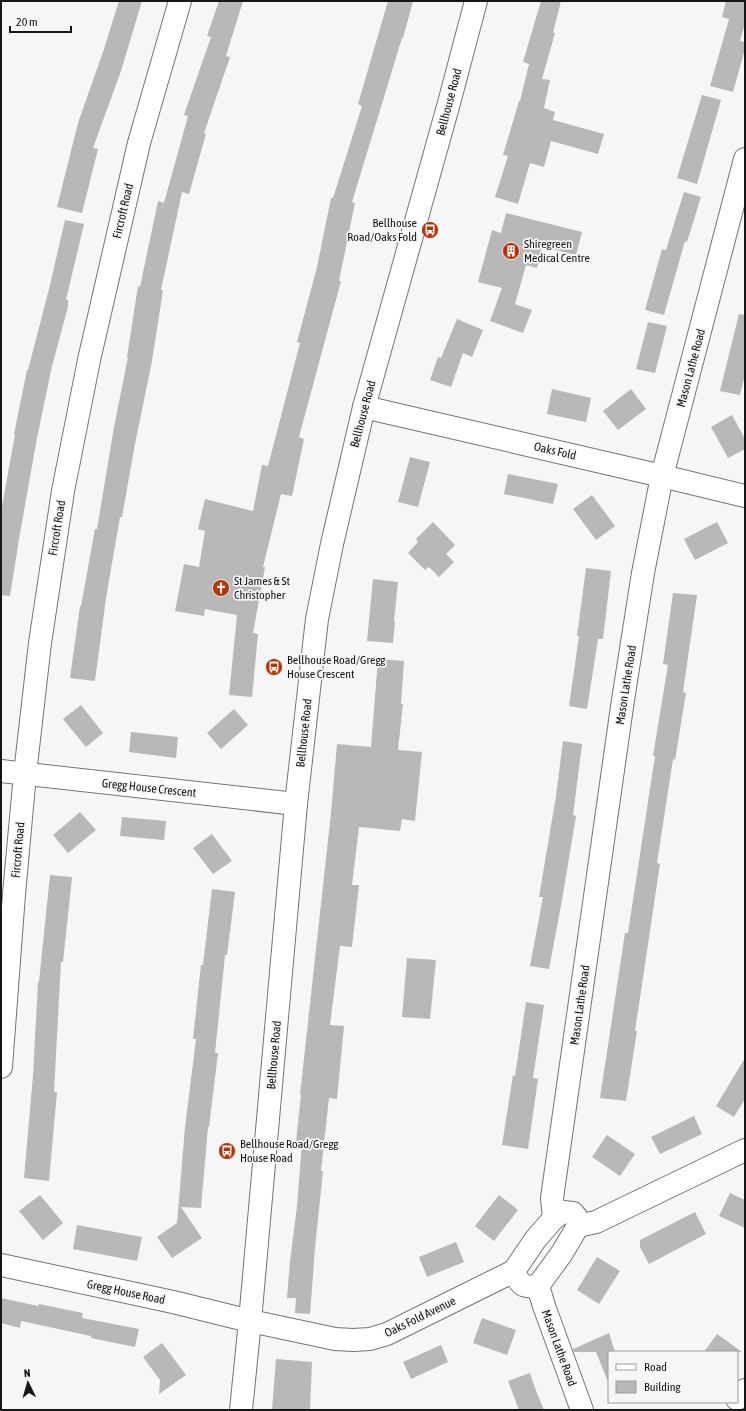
<svg xmlns="http://www.w3.org/2000/svg" width="746" height="1411" viewBox="0 0 746 1411" font-family="'Asap Condensed',sans-serif">
<style>
.building{fill:#b6b8ba}
.lines{fill:none;stroke-linecap:round;stroke-linejoin:round}
.minor-casing{stroke:#727476;stroke-width:24}
.secondary-casing{stroke:#727476;stroke-width:24}
.minor{stroke:#fff;stroke-width:22}
.secondary{stroke:#fff;stroke-width:22}
.labels{text-anchor:middle;stroke-width:3.5;stroke-linejoin:round;paint-order:stroke}
.street-label{font-size:12px;fill:#161617;stroke:#f4f6f8}
.poi-label{font-size:12px;fill:#161617;stroke:#f4f6f8;text-anchor:start}
</style>
<rect width="100%" height="100%" fill="#f4f6f8"/>
<g class="building">
<polygon points="119,1 142,1 121,71 93,148 98,149 82,213 57,207 78,123 104,49"/>
<polygon points="219,1 243,1 226,56 230,57 204,133 206,134 189,194 182,192 161,290 163,290 152,361 135,444 122,517 120,517 106,598 95,681 70,678 80,606 81,606 95,529 97,529 114,427 128,357 127,357 138,286 140,287 158,201 164,203 188,116 184,115 211,37 207,36"/>
<polygon points="388,1 413,1 403,38 402,38 352,202 355,203 339,281 341,281 299,437 304,439 292,496 281,494 263,567 265,567 253,633 258,634 252,697 229,695 237,615 205,609 204,616 175,611 184,564 199,567 205,531 198,529 205,499 253,511 262,465 268,466 300,343 297,342 317,267 331,198 333,198 362,106 358,104"/>
<polygon points="541,1 561,1 553,33 555,33 542,79 550,80 544,108 555,112 553,120 604,134 598,154 551,141 544,167 530,163 518,204 495,197 508,156 503,155 519,101 520,101 529,64 523,62"/>
<polygon points="726,1 745,1 745,23 740,41 745,42 745,49 733,92 710,86 729,19 722,17"/>
<polygon points="702,95 721,100 697,184 677,178"/>
<polygon points="684,192 701,197 687,242 685,241 664,315 645,310 662,249 666,250"/>
<polygon points="506,213 582,232 576,255 542,247 537,268 526,265 515,304 532,310 523,333 490,321 502,288 478,282 492,230 501,233"/>
<polygon points="65,220 84,224 66,300 68,300 68,307 52,366 37,438 19,539 10,596 1,595 1,512 15,434 14,434 27,370 28,370 50,285"/>
<polygon points="739,314 745,315 745,375 740,395 720,391"/>
<polygon points="457,319 483,330 472,357 463,353 451,387 430,380 438,357 441,358"/>
<polygon points="648,322 667,326 655,373 636,369"/>
<polygon points="552,389 591,398 586,422 547,414"/>
<polygon points="631,389 646,409 618,430 603,411"/>
<polygon points="732,415 745,439 745,449 728,458 711,427"/>
<polygon points="410,457 430,462 418,507 398,502"/>
<polygon points="508,474 558,484 553,504 504,494"/>
<polygon points="592,495 615,526 596,540 573,509"/>
<polygon points="433,522 455,545 446,554 454,562 439,577 429,567 425,570 408,553 418,542 416,539"/>
<polygon points="717,522 728,543 695,560 684,539"/>
<polygon points="586,568 611,571 603,639 598,639 587,709 569,706 579,636 577,636"/>
<polygon points="373,579 398,582 394,621 395,621 393,643 367,641"/>
<polygon points="673,593 697,595 683,692 686,693 675,760 673,759 657,863 660,864 635,1031 637,1031 626,1101 600,1098 625,933 628,933 655,756 653,756 668,665 663,664"/>
<polygon points="378,659 404,661 401,704 403,704 398,750 422,752 415,821 402,819 400,831 359,827 352,885 359,885 352,947 340,946 330,1025 344,1026 337,1099 329,1098 321,1171 323,1171 315,1248 310,1314 295,1313 296,1298 287,1298 290,1261 297,1206 302,1143 296,1142 301,1095 300,1095 331,813 337,744 371,747"/>
<polygon points="81,705 103,733 86,747 63,719"/>
<polygon points="234,709 248,725 221,749 207,733"/>
<polygon points="131,732 178,737 176,758 129,752"/>
<polygon points="563,741 582,744 573,815 576,816 562,900 549,969 530,966 543,897 539,897 556,796"/>
<polygon points="80,812 96,830 68,853 53,835"/>
<polygon points="122,817 166,821 164,840 120,836"/>
<polygon points="212,834 232,861 213,874 193,848"/>
<polygon points="50,875 72,877 63,962 61,962 54,1092 57,1092 49,1181 24,1178 33,1075 38,982 39,982"/>
<polygon points="212,889 235,892 227,955 225,955 222,985 215,1053 218,1053 209,1127 208,1127 201,1208 181,1207 202,1238 172,1258 157,1237 177,1223 185,1127 196,1039 193,1039 201,965 203,965"/>
<polygon points="407,958 436,960 430,1019 402,1017"/>
<polygon points="526,1002 544,1005 533,1078 538,1079 528,1149 502,1145 513,1075 515,1076"/>
<polygon points="745,1058 745,1099 734,1117 716,1106"/>
<polygon points="694,1116 702,1134 660,1154 651,1137"/>
<polygon points="607,1135 635,1154 620,1176 592,1157"/>
<polygon points="730,1193 745,1200 745,1228 719,1216"/>
<polygon points="40,1195 63,1223 43,1240 19,1211"/>
<polygon points="499,1195 518,1210 494,1241 475,1226"/>
<polygon points="695,1212 706,1234 649,1264 640,1247 640,1240"/>
<polygon points="77,1225 142,1237 137,1261 73,1249"/>
<polygon points="456,1242 464,1262 427,1277 419,1257"/>
<polygon points="597,1257 620,1271 599,1304 577,1290"/>
<polygon points="1,1298 38,1306 39,1304 83,1313 82,1318 139,1329 135,1347 91,1338 91,1336 21,1321 20,1328 1,1323"/>
<polygon points="482,1318 516,1330 507,1355 473,1343"/>
<polygon points="609,1333 615,1352 609,1352 609,1384 596,1352 574,1352 573,1349"/>
<polygon points="717,1334 742,1352 704,1352"/>
<polygon points="162,1343 186,1375 159,1394 160,1380 143,1357"/>
<polygon points="441,1345 448,1362 411,1379 403,1362"/>
<polygon points="276,1359 312,1362 310,1410 272,1410"/>
<polygon points="530,1373 535,1388 544,1410 519,1410 508,1381"/>
</g>
<g class="lines">
<g class="minor-casing">
<g id="minor">
<polyline points="364,407 662,476 745,496"/>
<polyline points="1,771 296,804"/>
<polyline points="1,1067 14,894 25,774 40,643 63,491 89,360 139,143 180,1"/>
<polyline points="554,1218 552,1198 623,700 643,573 662,476 745,159"/>
<polyline points="578,1226 596,1222 745,1150"/>
<path d="M 1,1265 L 173,1302 L 250,1321 L 335,1339 L 353,1340 L 370,1339 L 387,1334 L 514,1271 L 535,1240 L 554,1218 L 563,1212 L 573,1213 L 577,1218 L 578,1226 L 562,1253 L 538,1286 C 523,1288 520,1285 514,1271"/>
<polyline points="538,1286 544,1306 582,1410"/>
<polyline points="737,1399 745,1390"/>
</g>
</g>
<g class="secondary-casing">
<polyline id="secondary" points="241,1410 250,1321 296,804 317,619 332,544 364,407 449,103 476,1"/>
</g>
<use href="#minor" class="minor"/>
<use href="#secondary" class="secondary"/>
</g>
<defs>
<g id="bus-disc" transform="scale(0.9)"><circle r="9.5" fill="#ba3103" stroke="#f4f6f8"/><path d="M-5-6H5V4H4V6H2V4H-2V6H-4V4H-5ZM-3.5-4V0h7V-4ZM-3.5 1.2v1.5H-2V1.2ZM2 1.2v1.5H3.5V1.2Z" fill="#fff"/></g>
<g id="building-disc" transform="scale(0.9)"><circle r="9.5" fill="#ba3103" stroke="#f4f6f8"/><path d="M-4-6H4V6H1V3H-1V6H-4ZM-2.5-4.3h1.7v1.8h-1.7ZM.8-4.3h1.7v1.8H.8ZM-2.5-1h1.7V.8h-1.7ZM.8-1h1.7V.8H.8Z" fill="#fff"/></g>
<g id="church-disc" transform="scale(0.9)"><circle r="9.5" fill="#ba3103" stroke="#f4f6f8"/><path d="M-1.2-6h2.4v3.5h3.3v2.4h-3.3V6h-2.4V-.1h-3.3v-2.4h3.3Z" fill="#fff"/></g>
</defs>
<g fill-rule="evenodd">
<use href="#bus-disc" x="430" y="230"/>
<use href="#building-disc" x="511" y="251"/>
<use href="#church-disc" x="221" y="588"/>
<use href="#bus-disc" x="274" y="667"/>
<use href="#bus-disc" x="227" y="1151"/>
</g>
<g class="labels">
<g class="street-label">
<text transform="translate(449 102) rotate(-75)" y="4">Bellhouse Road</text>
<text transform="translate(123 211) rotate(-77)" y="4">Fircroft Road</text>
<text transform="translate(691 368) rotate(-75)" y="4">Mason Lathe Road</text>
<text transform="translate(363 414) rotate(-75)" y="4">Bellhouse Road</text>
<text transform="translate(555 451) rotate(13)" y="4">Oaks Fold</text>
<text transform="translate(57 528) rotate(-81)" y="4">Fircroft Road</text>
<text transform="translate(626 685) rotate(-81)" y="4">Mason Lathe Road</text>
<text transform="translate(304 733) rotate(-84)" y="4">Bellhouse Road</text>
<text transform="translate(149 788) rotate(6)" y="4">Gregg House Crescent</text>
<text transform="translate(18 850) rotate(-85)" y="4">Fircroft Road</text>
<text transform="translate(580 1005) rotate(-82)" y="4">Mason Lathe Road</text>
<text transform="translate(274 1055) rotate(-85)" y="4">Bellhouse Road</text>
<text transform="translate(126 1292) rotate(12)" y="4">Gregg House Road</text>
<text transform="translate(420 1317) rotate(-26)" y="4">Oaks Fold Avenue</text>
<text transform="translate(559 1348) rotate(70)" y="4">Mason Lathe Road</text>
</g>
<g class="poi-label">
<text x="417" y="227" text-anchor="end">Bellhouse<tspan x="417" dy="14">Road/Oaks Fold</tspan></text>
<text x="524" y="248">Shiregreen<tspan x="524" dy="14">Medical Centre</tspan></text>
<text x="234" y="585">St James &amp; St<tspan x="234" dy="14">Christopher</tspan></text>
<text x="287" y="664">Bellhouse Road/Gregg<tspan x="287" dy="14">House Crescent</tspan></text>
<text x="240" y="1148">Bellhouse Road/Gregg<tspan x="240" dy="14">House Road</tspan></text>
</g>
</g>
<rect width="746" height="1411" fill="none" stroke="#161617" stroke-width="4"/>
<rect x="608" y="1351" width="130" height="52" fill="#f4f6f8" stroke="#9b9c9e"/>
<rect x="616" y="1364" width="20" height="6" fill="#ffffff" stroke="#9b9c9e"/>
<text x="644" y="1371" font-size="12" fill="#161617">Road</text>
<rect x="616" y="1381" width="20" height="12" fill="#b6b8ba" stroke="#9b9c9e"/>
<text x="644" y="1391" font-size="12" fill="#161617">Building</text>
<g transform="translate(28 1383) rotate(355)" stroke="#f4f6f8" stroke-width="3" paint-order="stroke">
<path d="M0-3L7 15L0 10L-7 15Z" fill="#161617"/>
<text y="-6" font-size="11" font-weight="bold" text-anchor="middle" fill="#161617">N</text>
</g>
<path d="M10 26v6h61v-6" fill="none" stroke="#161617" stroke-width="2"/>
<text x="16" y="26" font-size="12" fill="#161617" stroke="#f4f6f8" stroke-width="3" paint-order="stroke">20 m</text>
</svg>
